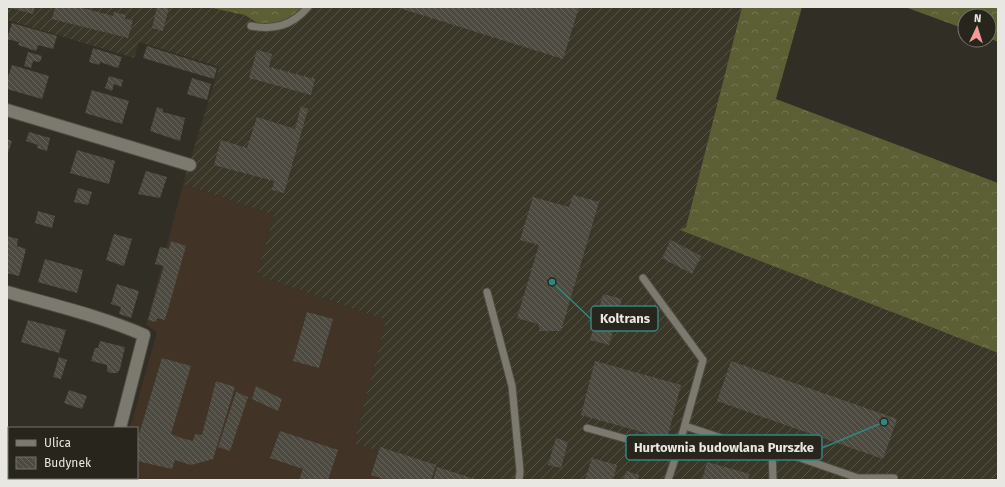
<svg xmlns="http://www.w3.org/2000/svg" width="1005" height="487" viewBox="0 0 1005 487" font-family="'Fira Sans',sans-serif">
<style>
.commercial{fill:#413326}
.industrial{fill:url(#industrial-furrows)}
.forest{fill:url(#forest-crowns)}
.building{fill:url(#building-back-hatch)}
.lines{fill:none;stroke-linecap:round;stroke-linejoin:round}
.lane-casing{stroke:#4f4c45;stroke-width:9}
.street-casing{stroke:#4f4c45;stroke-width:14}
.lane{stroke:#7c7a6f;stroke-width:7}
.street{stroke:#7c7a6f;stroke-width:12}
.leader{fill:none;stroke:#30877f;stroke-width:1.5}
.callout-dot{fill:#30877f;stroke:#27251c;stroke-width:1.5}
.callout{fill:#27251c;stroke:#30877f;stroke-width:1.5}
.callout-label{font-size:13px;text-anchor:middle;font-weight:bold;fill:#e8e7e1}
</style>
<defs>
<pattern id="industrial-furrows" width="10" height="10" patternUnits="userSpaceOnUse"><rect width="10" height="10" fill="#3b3728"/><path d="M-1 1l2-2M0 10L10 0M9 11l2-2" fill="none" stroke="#575447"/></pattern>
<pattern id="forest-crowns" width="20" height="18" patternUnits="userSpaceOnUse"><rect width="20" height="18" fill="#5c5e34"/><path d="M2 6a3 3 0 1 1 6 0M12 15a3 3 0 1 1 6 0" fill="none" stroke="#737551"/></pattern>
<pattern id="building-back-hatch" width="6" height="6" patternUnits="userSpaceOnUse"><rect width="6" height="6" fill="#4d4a41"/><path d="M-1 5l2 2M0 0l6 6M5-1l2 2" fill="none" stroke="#67645c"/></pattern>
</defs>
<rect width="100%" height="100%" fill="#312e26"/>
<polygon class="commercial" points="183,184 274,215 257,275 386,320 354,443 464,480 115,480 116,478 137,478 137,428 130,428 157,332 146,325"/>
<polygon class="industrial" points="7,7 742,7 686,227 681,230 998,353 998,480 464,480 354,443 386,320 257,275 274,215 183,184 219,67 139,42 134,58 7,20"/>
<g class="forest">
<polygon points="207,7 305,7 284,21 275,24 259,24 245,15"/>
<polygon points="742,7 802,7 776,99 998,183 998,353 680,230 686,227"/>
<polygon points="905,7 998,7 998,42 989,38 989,16 965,16 965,29"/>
</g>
<g class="building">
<polygon points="8,7 35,7 33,14"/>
<polygon points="55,7 79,7 113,16 114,12 126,15 125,19 133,20 128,38 52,19"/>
<polygon points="157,7 169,7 163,31 152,28"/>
<polygon points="396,7 579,7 563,59"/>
<polygon points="12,23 57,36 53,49 38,45 36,51 18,45 19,42 7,39"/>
<polygon points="147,46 217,68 214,79 143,58"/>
<polygon points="93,48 122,57 118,68 100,62 99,65 89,62"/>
<polygon points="257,50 272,54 269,67 315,79 311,95 249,78"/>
<polygon points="28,52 42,56 40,62 33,61 31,68 24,66"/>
<polygon points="12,65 49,76 42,99 7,89 7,80"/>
<polygon points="109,76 123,80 121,87 114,84 112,91 105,88"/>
<polygon points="192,78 211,84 207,100 187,94"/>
<polygon points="92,90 129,101 122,124 85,113"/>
<polygon points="301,106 308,109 284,193 272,190 274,181 214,165 221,140 247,148 257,117 295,129"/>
<polygon points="157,107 163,109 163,112 185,118 180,141 150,131"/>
<polygon points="29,132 50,138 47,151 37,148 38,145 26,141"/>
<polygon points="7,139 12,141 7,156"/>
<polygon points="77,150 115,161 109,184 70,173"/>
<polygon points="146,171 167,177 160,198 138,194"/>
<polygon points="78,188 92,192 88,205 74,202"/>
<polygon points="573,195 599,202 561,331 540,331 538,324 517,318 539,245 520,240 533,197 569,207"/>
<polygon points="38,211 55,216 52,228 35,223"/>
<polygon points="114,234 132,239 124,266 106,260"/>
<polygon points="7,236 18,239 17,246 26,249 19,276 7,273"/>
<polygon points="671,240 701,256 692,274 662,258"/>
<polygon points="171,241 186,246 165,320 157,318 156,322 148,320 164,266 155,264 160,247 169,249"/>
<polygon points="45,259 83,270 77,293 38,282"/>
<polygon points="117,284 139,291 131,318 119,314 121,307 111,304"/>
<polygon points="603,294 622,299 609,345 590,340"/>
<polygon points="307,312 333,319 319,368 293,361"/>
<polygon points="28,320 66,330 59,353 21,342"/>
<polygon points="100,341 125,347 120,369 117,373 110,373 107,371 107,365 91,361 95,348 98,348"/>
<polygon points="59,357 67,360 61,379 53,377"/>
<polygon points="162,358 191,366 171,434 181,438 193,441 195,434 202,435 216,381 235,387 213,459 191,465 175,460 172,469 137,461 137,441"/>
<polygon points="595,361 681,385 667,439 581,415"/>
<polygon points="731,361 897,419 883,459 717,401"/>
<polygon points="256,386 282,399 278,411 252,399"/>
<polygon points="69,390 87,396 82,409 64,403"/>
<polygon points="236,392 248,397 230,451 218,447"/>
<polygon points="280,431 338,450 328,480 299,480 303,469 270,458"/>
<polygon points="7,434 9,435 9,459 7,459"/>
<polygon points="556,438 568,442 561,468 548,465"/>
<polygon points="380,447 436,465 431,480 386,480 371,475"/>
<polygon points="592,458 617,465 613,480 585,480"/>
<polygon points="707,462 750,474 748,480 702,480"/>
<polygon points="437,467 478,480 433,480"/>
<polygon points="626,471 639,475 638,480 623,480"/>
</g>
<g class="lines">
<g class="lane-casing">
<g id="lane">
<path d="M 251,26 C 274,30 292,26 308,7"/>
<polyline points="643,278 703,360 677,453 668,480"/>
<polyline points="487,292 512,386 520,471 519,480"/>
<polyline points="685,426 746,446 789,454 858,478 894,478"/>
<polyline points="587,428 677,453"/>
<polyline points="772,450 773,480"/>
</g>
</g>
<g class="street-casing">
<g id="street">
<polyline points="7,110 190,165"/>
<path d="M 7,292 C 53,305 101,316 144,335 L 120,428"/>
<polyline points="106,480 107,478"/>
</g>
</g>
<use href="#lane" class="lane"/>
<use href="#street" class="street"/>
</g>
<path class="leader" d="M552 282L591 319M884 422L822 448"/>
<g class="callout-dot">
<circle cx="552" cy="282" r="4"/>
<circle cx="884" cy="422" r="4"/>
</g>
<g class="callout">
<rect x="591" y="306" width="67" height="25" rx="4"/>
<rect x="626" y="435" width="196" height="25" rx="4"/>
</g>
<g class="callout-label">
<text x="625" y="323">Koltrans</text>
<text x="724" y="452">Hurtownia budowlana Purszke</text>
</g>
<rect width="1005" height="487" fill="none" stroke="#e8e7e1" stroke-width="16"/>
<rect x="8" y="427" width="130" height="52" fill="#27251c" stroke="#74736b"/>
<rect x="16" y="440" width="20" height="6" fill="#7c7a6f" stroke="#74736b"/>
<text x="44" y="447" font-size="12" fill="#e8e7e1">Ulica</text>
<rect x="16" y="457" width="20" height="12" fill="url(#building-back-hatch)" stroke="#74736b"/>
<text x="44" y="467" font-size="12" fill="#e8e7e1">Budynek</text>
<g transform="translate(977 28) rotate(4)"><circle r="19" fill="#27251c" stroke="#74736b"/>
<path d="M0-3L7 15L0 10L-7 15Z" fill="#f59b97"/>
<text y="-6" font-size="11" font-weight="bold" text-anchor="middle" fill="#e8e7e1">N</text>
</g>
</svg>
